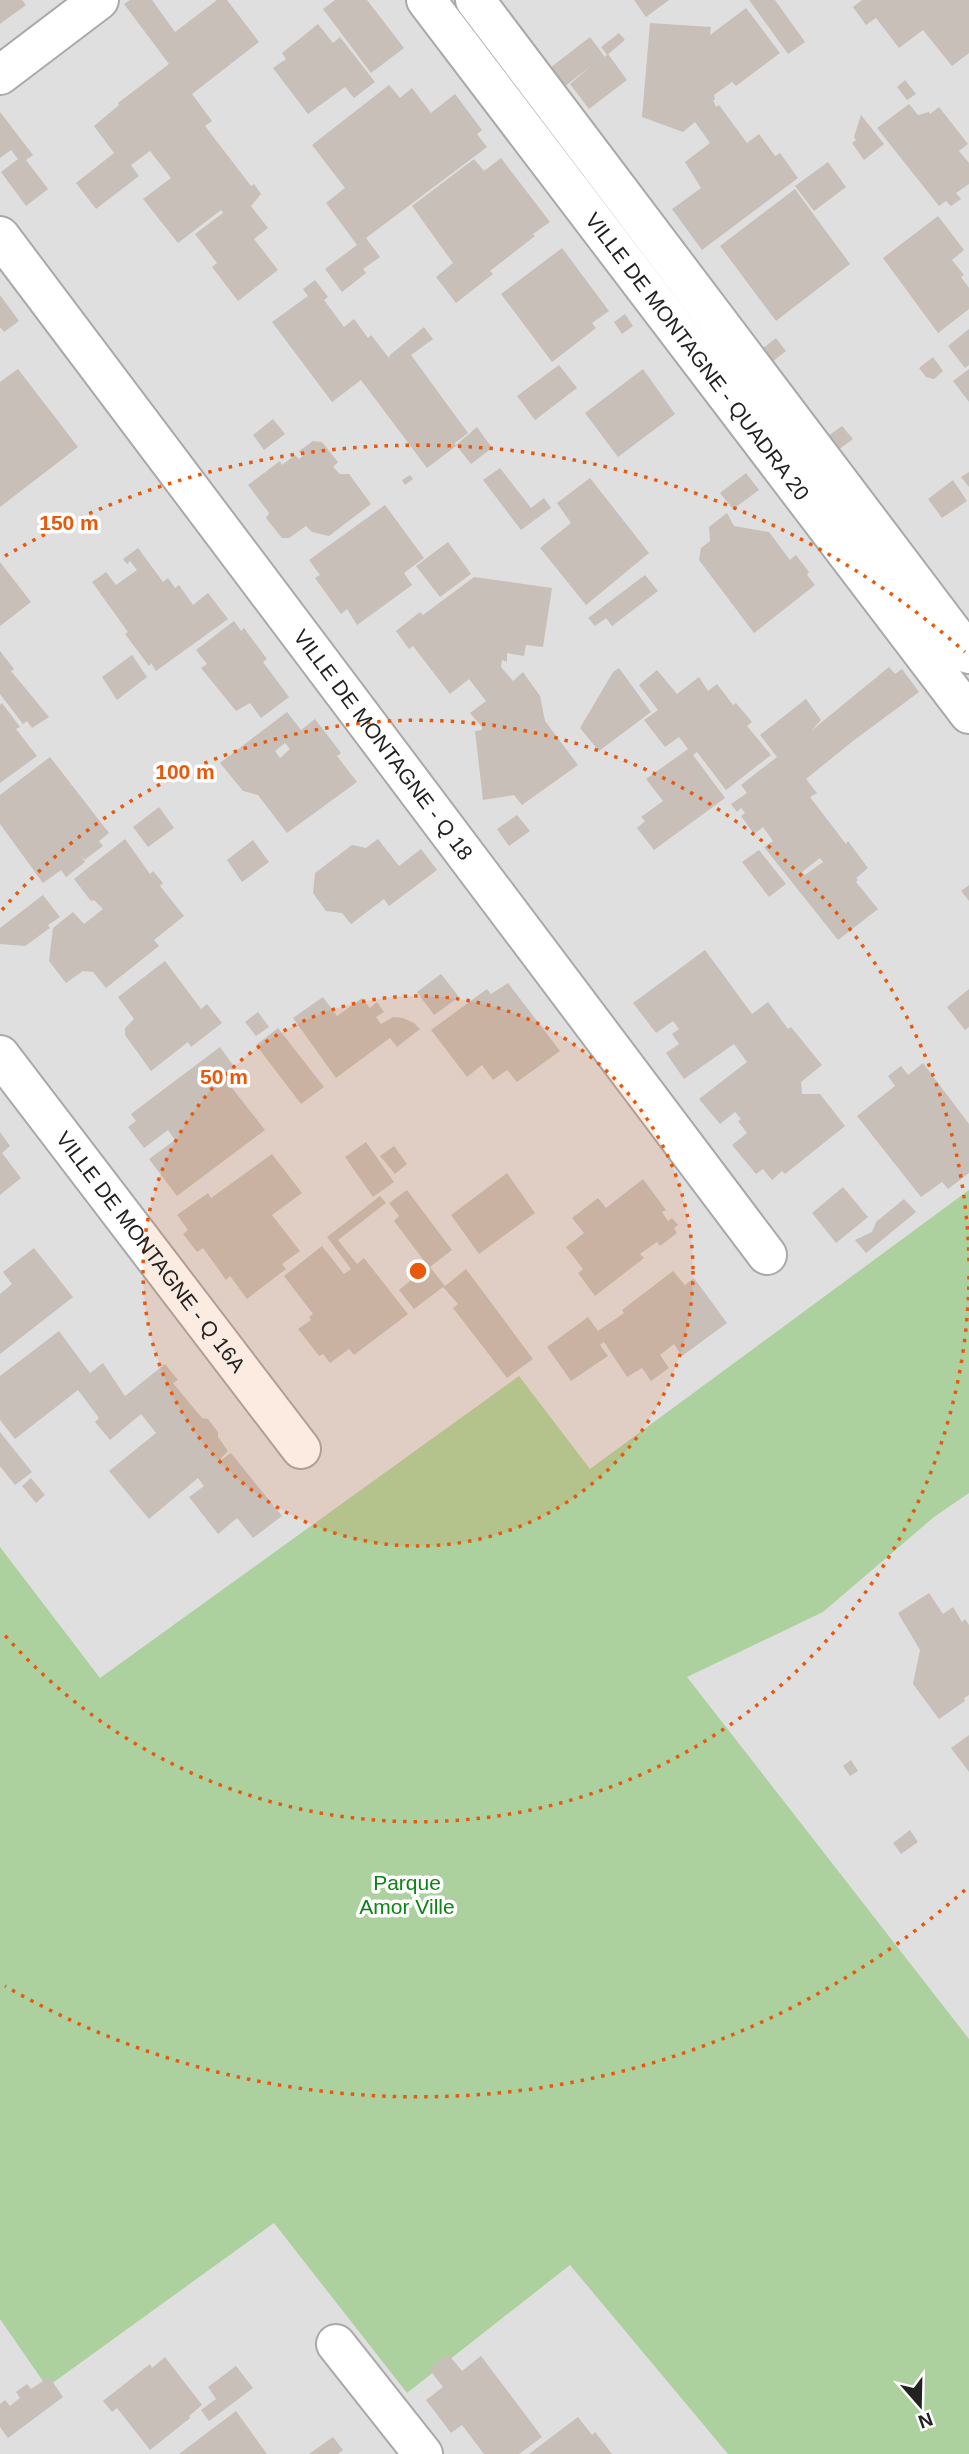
<svg xmlns="http://www.w3.org/2000/svg" width="969" height="2454" viewBox="0 0 969 2454" font-family="Arial,sans-serif">
<style>
.residential{fill:#e0dfdf}
.forest{fill:#add19e}
.building{fill:#c7bfb8;fill-rule:evenodd}
.lines{fill:none;stroke-linecap:round;stroke-linejoin:round}
.minor-casing{stroke:#a9a9a9;stroke-width:42}
.minor{stroke:#fff;stroke-width:38}
.ring{fill:none;stroke:#e8590c;stroke-width:3.5;stroke-dasharray:3.5 7}
.labels{text-anchor:middle;stroke-width:7;stroke-linejoin:round;paint-order:stroke}
.street-label{font-size:21px;fill:#222;stroke:#fff}
.park-label{font-size:21px;fill:#0c8416;stroke:#fff}
.centre{fill:#e8590c;stroke:#fff;stroke-width:3.5}
.ring-label{font-size:21px;text-anchor:middle;font-weight:bold;fill:#e8590c;stroke:#fff;stroke-width:7;stroke-linejoin:round;paint-order:stroke}
</style>
<rect width="100%" height="100%" fill="#f2efe9"/>
<rect class="residential" x="0" y="0" width="969" height="2454"/>
<polygon class="forest" points="969,1190 969,1493 934,1517 823,1612 687,1677 969,2039 969,2454 728,2454 570,2265 407,2393 274,2223 47,2387 0,2319 0,1547 100,1678 519,1376 590,1469"/>
<g class="building">
<polygon points="0,0 22,0 26,5 0,24"/>
<polygon points="130,0 152,0 175,32 217,0 227,0 259,42 192,94 212,121 205,126 251,186 254,184 261,194 251,206 268,228 254,239 278,270 238,301 212,267 217,263 195,234 223,213 221,210 178,243 143,199 171,178 150,151 131,165 139,176 96,209 76,183 114,153 94,126 119,105 118,103 169,64 124,4"/>
<polygon points="335,0 367,0 404,48 371,73 323,9"/>
<polygon points="634,0 669,0 646,17"/>
<polygon points="749,0 775,0 805,42 788,54"/>
<polygon points="862,0 969,0 969,53 952,66 923,30 899,48 876,18 866,25 853,7"/>
<polygon points="746,8 780,53 736,86 732,82 714,95 715,100 713,100 716,107 719,105 747,143 759,134 775,156 780,153 798,178 702,250 672,209 701,188 685,162 710,143 695,122 683,132 642,117 650,23 711,27 710,35"/>
<polygon points="318,24 333,43 340,37 375,82 354,98 345,87 308,114 273,68 286,59 282,53"/>
<polygon points="619,33 625,40 607,55 601,47"/>
<polygon points="590,37 605,57 608,54 627,80 589,109 570,84 592,65 564,87 550,68"/>
<polygon points="905,80 916,94 907,100 897,87"/>
<polygon points="389,85 400,98 412,88 431,113 455,94 482,130 477,134 487,147 366,238 380,257 363,269 366,273 342,292 325,269 357,245 326,203 345,188 312,145"/>
<polygon points="909,104 918,115 929,112 930,114 939,107 968,144 959,151 969,163 969,184 956,193 961,199 951,206 946,201 939,206 877,128"/>
<polygon points="0,112 33,155 26,160 48,189 26,206 1,172 18,159 11,150 0,158"/>
<polygon points="861,115 884,144 864,160 852,143 856,140 854,137"/>
<polygon points="501,158 550,222 533,234 535,236 490,271 493,274 456,303 436,277 453,263 412,206 474,159 484,171"/>
<polygon points="828,162 846,187 814,211 795,186"/>
<polygon points="795,189 850,264 776,321 720,246"/>
<polygon points="938,216 964,250 952,260 964,275 961,277 969,288 969,309 938,333 883,258"/>
<polygon points="562,248 609,311 592,323 596,328 552,362 501,294"/>
<polygon points="315,280 328,297 324,300 344,327 354,319 368,338 371,335 389,358 390,355 424,327 433,339 411,355 468,433 455,443 456,446 427,468 361,380 332,402 272,322 308,296 303,289"/>
<polygon points="0,295 19,321 4,332 0,327"/>
<polygon points="625,314 633,326 622,334 614,322"/>
<polygon points="969,329 969,365 965,368 948,346"/>
<polygon points="776,338 786,351 772,362 762,349"/>
<polygon points="933,357 943,371 934,379 926,377 919,368"/>
<polygon points="559,365 577,388 535,420 517,396"/>
<polygon points="18,369 78,447 0,507 0,382"/>
<polygon points="643,369 675,414 618,457 585,413"/>
<polygon points="969,369 969,402 953,381"/>
<polygon points="273,419 285,434 264,450 253,435"/>
<polygon points="842,426 853,439 838,450 828,436"/>
<polygon points="477,427 492,448 471,464 456,445"/>
<polygon points="313,441 322,442 338,462 333,467 340,474 349,474 371,504 329,536 312,532 306,526 289,538 282,538 266,518 269,513 248,485 280,461 282,465 295,455 299,459 303,456 299,451"/>
<polygon points="500,468 531,508 544,498 551,508 521,530 483,480"/>
<polygon points="969,472 969,487 961,477"/>
<polygon points="746,473 759,490 733,509 720,493"/>
<polygon points="410,475 413,479 405,485 402,480"/>
<polygon points="590,478 649,553 586,605 540,548 571,523 557,503"/>
<polygon points="953,480 967,501 942,518 928,499"/>
<polygon points="385,505 424,558 404,573 412,585 357,625 347,609 341,614 315,578 320,575 309,560"/>
<polygon points="727,513 734,526 769,532 790,560 796,555 809,572 807,575 815,585 754,633 699,560 701,548 710,541 709,527"/>
<polygon points="448,542 471,574 440,597 416,566"/>
<polygon points="138,548 163,582 168,578 175,588 179,585 193,605 208,593 228,619 156,671 151,663 149,666 125,634 128,632 92,582 106,572 116,585 137,570 130,561 127,564 123,559"/>
<polygon points="0,562 31,602 0,626"/>
<polygon points="645,575 658,591 612,626 606,618 595,626 588,618"/>
<polygon points="474,577 552,588 543,647 526,645 524,656 507,653 507,662 502,660 501,667 513,681 523,672 540,696 545,721 578,765 522,805 514,795 483,800 475,731 482,730 482,727 470,713 486,701 469,679 450,694 413,646 409,649 396,631 420,612 423,615"/>
<polygon points="234,621 241,631 244,628 267,659 263,662 289,697 261,718 250,703 236,711 201,668 207,664 196,650"/>
<polygon points="0,651 14,669 11,671 49,717 32,728 27,721 23,724 0,694"/>
<polygon points="132,655 147,677 117,700 102,677"/>
<path d="M 889,667 L 895,674 L 902,669 L 919,692 L 853,741 L 806,779 L 817,793 L 810,797 L 846,844 L 848,841 L 868,868 L 856,878 L 858,880 L 856,882 L 878,909 L 838,940 L 764,847 L 773,841 L 763,827 L 754,834 L 741,816 L 745,813 L 741,808 L 737,812 L 731,804 L 747,793 L 741,785 L 777,757 L 760,735 L 806,699 L 821,720 L 811,731 ZM 820,858 L 823,862 L 805,875 L 802,872 Z"/>
<polygon points="619,668 651,712 599,751 580,728 613,672"/>
<polygon points="657,670 677,694 699,677 708,691 717,684 733,705 736,703 752,722 747,726 771,755 726,790 697,752 693,755 725,798 654,850 637,828 645,821 641,817 663,801 646,779 688,749 679,737 665,747 644,720 658,710 639,685"/>
<polygon points="2,703 20,727 16,729 37,756 0,783 0,705"/>
<path d="M 287,712 L 301,730 L 315,719 L 341,753 L 337,756 L 357,782 L 287,833 L 258,795 L 243,791 L 220,763 ZM 285,743 L 290,749 L 280,758 L 275,751 Z"/>
<polygon points="50,757 109,833 99,841 103,846 87,858 85,860 80,855 85,862 66,877 61,870 43,883 0,824 0,795"/>
<polygon points="159,807 174,828 148,847 133,827"/>
<polygon points="517,815 530,831 509,846 497,829"/>
<polygon points="125,839 150,874 153,871 163,883 160,886 184,916 154,940 159,946 106,988 93,972 83,971 66,983 49,961 53,928 73,912 84,924 103,909 94,900 91,901 74,879"/>
<polygon points="378,839 399,866 421,849 437,870 389,906 384,899 351,924 342,913 326,911 313,893 315,873 352,845 366,848"/>
<polygon points="253,840 269,862 242,882 227,860"/>
<polygon points="759,850 786,884 769,897 742,862"/>
<polygon points="969,885 969,901 961,891"/>
<polygon points="43,895 60,917 48,925 50,928 25,946 0,944 0,928"/>
<polygon points="705,950 752,1014 768,1002 788,1029 791,1027 822,1065 801,1082 802,1094 820,1094 845,1126 785,1174 782,1171 772,1180 763,1169 756,1174 732,1145 747,1133 738,1121 741,1119 735,1112 720,1124 699,1099 747,1062 734,1044 684,1079 666,1053 679,1044 672,1034 679,1029 673,1021 656,1033 633,1003"/>
<polygon points="165,961 201,1009 207,1004 222,1023 191,1047 188,1042 151,1071 125,1035 125,1028 134,1019 118,997"/>
<polygon points="441,974 459,997 434,1015 417,992"/>
<polygon points="508,983 560,1051 517,1082 507,1070 493,1080 482,1065 467,1077 431,1030 487,989 491,994"/>
<polygon points="969,989 969,1027 965,1030 947,1007"/>
<polygon points="323,997 337,1016 362,998 370,1008 377,1002 384,1012 376,1017 381,1024 393,1017 403,1018 414,1023 420,1029 397,1047 390,1038 336,1078 293,1018"/>
<polygon points="258,1012 269,1027 256,1036 245,1022"/>
<polygon points="278,1028 324,1087 301,1104 256,1045"/>
<polygon points="220,1047 243,1079 232,1088 265,1130 177,1196 149,1159 175,1140 168,1130 144,1148 128,1127 136,1121 131,1114"/>
<polygon points="923,1063 969,1124 969,1173 948,1189 942,1182 921,1197 857,1116 895,1086 888,1076 901,1066 908,1075"/>
<polygon points="0,1132 10,1146 2,1153 21,1178 0,1195"/>
<polygon points="366,1142 394,1182 373,1197 345,1157"/>
<polygon points="394,1146 407,1164 395,1174 380,1156"/>
<polygon points="272,1154 302,1193 272,1215 300,1251 282,1264 286,1269 247,1299 230,1276 226,1280 203,1248 197,1252 183,1234 188,1230 177,1215 208,1193 211,1198"/>
<polygon points="507,1173 535,1213 479,1254 451,1215"/>
<polygon points="643,1179 666,1210 662,1212 668,1221 672,1218 678,1225 674,1228 677,1233 660,1246 657,1242 640,1254 644,1258 595,1296 578,1273 583,1269 566,1247 584,1233 572,1218 598,1198 606,1208"/>
<polygon points="843,1187 868,1217 836,1243 812,1213"/>
<polygon points="407,1190 452,1250 430,1267 445,1286 466,1269 533,1359 507,1378 453,1308 458,1304 443,1287 414,1309 399,1290 428,1266 394,1221 399,1216 389,1203"/>
<polygon points="380,1196 386,1203 338,1240 357,1264 364,1258 408,1314 354,1355 349,1349 330,1363 323,1354 319,1356 298,1329 311,1320 309,1317 313,1314 284,1276 322,1246 344,1274 351,1269 327,1237"/>
<polygon points="904,1199 916,1212 866,1253 855,1240 872,1232 876,1222"/>
<polygon points="34,1248 73,1297 0,1354 0,1294 12,1284 3,1272"/>
<polygon points="673,1271 685,1285 694,1278 727,1323 682,1356 674,1344 660,1355 669,1368 651,1381 642,1368 627,1377 604,1342 600,1345 608,1356 571,1381 547,1347 588,1317 598,1331 624,1313 622,1310"/>
<polygon points="59,1331 90,1373 103,1363 125,1396 165,1364 178,1380 173,1383 202,1418 208,1419 218,1432 218,1437 228,1451 221,1458 221,1460 231,1453 282,1516 253,1538 237,1518 218,1534 189,1497 204,1486 198,1478 149,1519 109,1471 156,1433 141,1414 110,1440 95,1422 99,1418 78,1390 15,1439 0,1420 0,1376"/>
<polygon points="0,1432 32,1472 15,1485 0,1466"/>
<polygon points="31,1478 45,1495 36,1503 22,1486"/>
<polygon points="929,1593 943,1614 953,1607 962,1622 965,1619 969,1625 969,1695 964,1698 965,1701 939,1719 913,1684 920,1650 898,1613"/>
<polygon points="969,1735 969,1772 951,1748"/>
<polygon points="851,1760 858,1771 850,1776 843,1766"/>
<polygon points="910,1830 918,1842 901,1854 893,1843"/>
<polygon points="448,2354 462,2371 481,2356 542,2437 519,2454 484,2454 462,2425 451,2433 426,2400 443,2387 429,2369"/>
<polygon points="165,2357 202,2405 189,2416 190,2418 150,2450 117,2408 112,2412 103,2401 150,2364 152,2368"/>
<polygon points="236,2366 253,2388 209,2421 201,2410 216,2399 208,2387"/>
<polygon points="49,2377 63,2397 8,2438 0,2427 0,2404 5,2400 10,2406 20,2398 16,2392 27,2384 31,2389"/>
<polygon points="236,2411 267,2454 179,2454"/>
<polygon points="578,2417 592,2435 595,2432 612,2454 529,2454"/>
<polygon points="333,2437 343,2450 338,2454 309,2454"/>
</g>
<g class="lines">
<g class="minor-casing">
<g id="minor">
<path id="s1" d="M 426,0 L 969,714"/>
<polyline points="475,0 969,654"/>
<polyline points="0,75 99,0"/>
<path id="s2" d="M 0,236 L 767,1255"/>
<path id="s3" d="M 0,1055 L 301,1449"/>
<polyline points="336,2344 423,2454"/>
</g>
</g>
<use href="#minor" class="minor"/>
</g>
<circle cx="418" cy="1271" r="275" fill="#e8590c" fill-opacity=".12"/>
<g class="ring">
<circle cx="418" cy="1271" r="275"/>
<path d="M969 1276A551 551 0 0 1 2 1632M2 910A551 551 0 0 1 969 1266"/>
<path d="M965 1890A826 826 0 0 1 5 1986M5 556A826 826 0 0 1 965 652"/>
</g>
<g class="labels">
<g class="street-label">
<text dy="7" stroke="none"><textPath href="#s1" startOffset="448">VILLE DE MONTAGNE - QUADRA 20</textPath></text>
<text dy="7" stroke="none"><textPath href="#s2" startOffset="637">VILLE DE MONTAGNE - Q 18</textPath></text>
<text dy="7" stroke="none"><textPath href="#s3" startOffset="248">VILLE DE MONTAGNE - Q 16A</textPath></text>
</g>
<g class="park-label">
<text x="407" y="1890">Parque<tspan x="407" dy="24">Amor Ville</tspan></text>
</g>
</g>
<circle cx="418" cy="1271" r="10" class="centre"/>
<g class="ring-label">
<text x="69" y="530">150 m</text>
<text x="185" y="779">100 m</text>
<text x="224" y="1084">50 m</text>
</g>
<g transform="translate(920 2405) rotate(160)" stroke="#ffffff" stroke-width="5" paint-order="stroke">
<path d="M0-5L12 26L0 18L-12 26Z" fill="#222222"/>
<text y="-10" font-size="19" font-weight="bold" text-anchor="middle" fill="#222222">N</text>
</g>
</svg>
